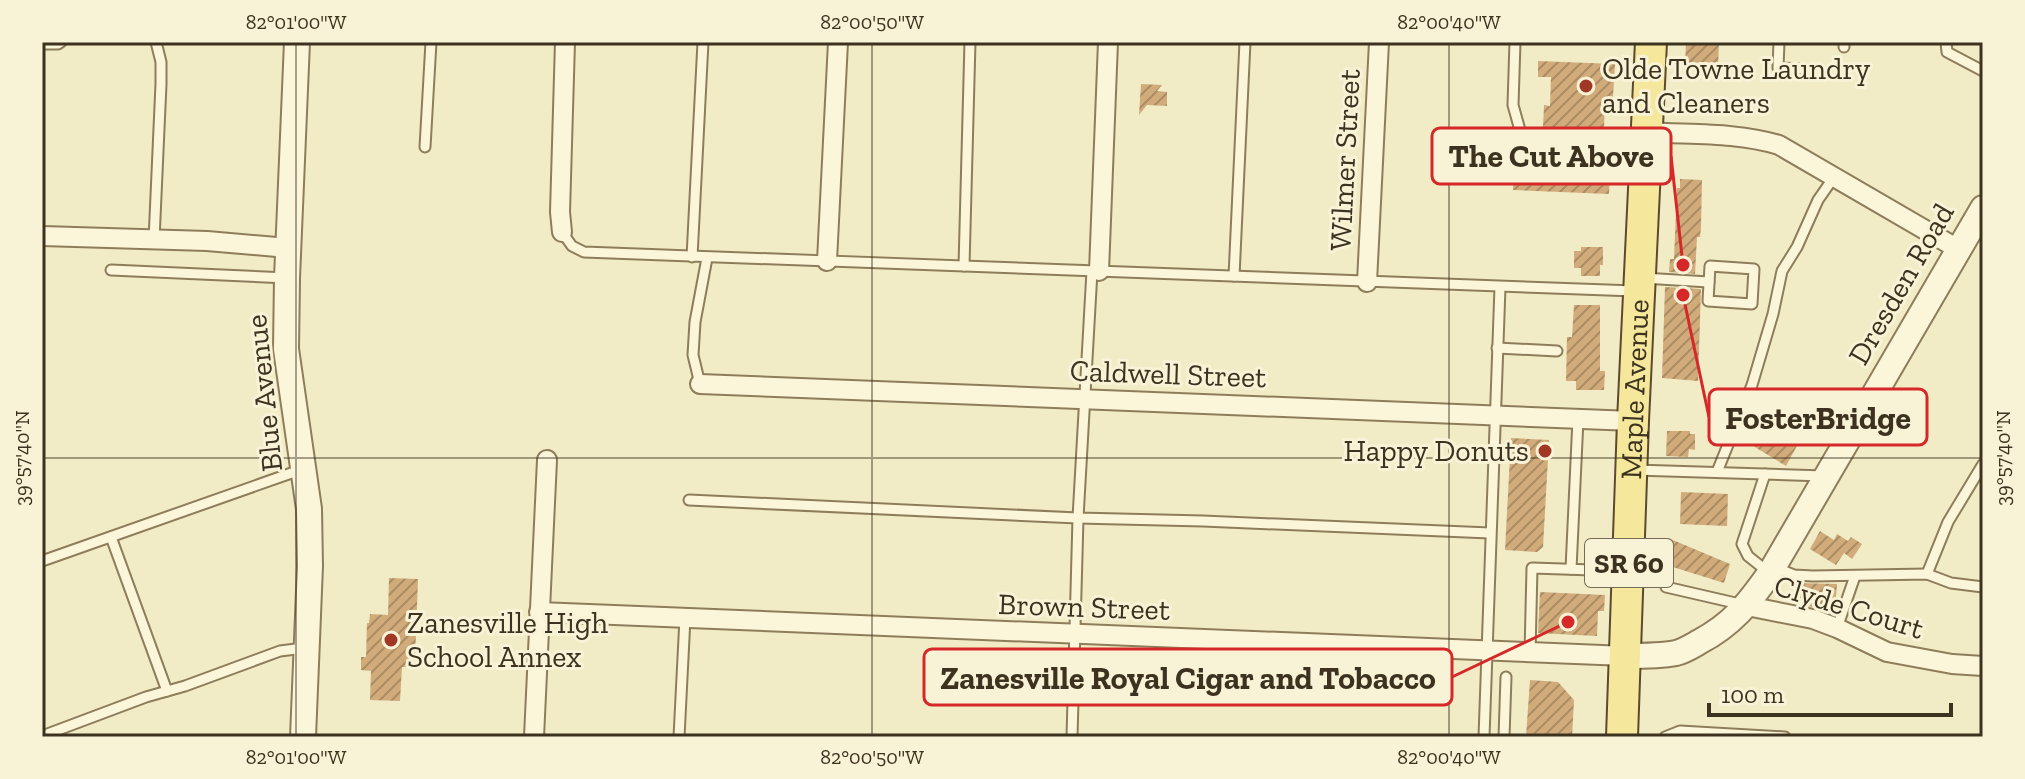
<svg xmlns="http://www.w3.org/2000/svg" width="2025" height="779" viewBox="0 0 2025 779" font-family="'Zilla Slab',serif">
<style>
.building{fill:url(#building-hatch)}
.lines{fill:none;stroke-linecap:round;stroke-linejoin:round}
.service-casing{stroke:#8e7d5a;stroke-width:13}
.minor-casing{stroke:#8e7d5a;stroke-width:22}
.tertiary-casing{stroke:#8e7d5a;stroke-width:28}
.primary-casing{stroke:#5c4a2e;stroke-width:34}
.service{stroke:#fbf6da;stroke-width:9}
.minor{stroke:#fbf6da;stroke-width:18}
.tertiary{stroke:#fbf6da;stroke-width:24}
.primary{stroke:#f5e79c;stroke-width:30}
.ticks{fill:none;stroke:#3d321f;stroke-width:2;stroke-opacity:0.45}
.poi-dot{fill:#a13826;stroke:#f8f3d6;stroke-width:3}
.labels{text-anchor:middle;stroke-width:6;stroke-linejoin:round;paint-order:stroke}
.shield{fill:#f8f3d6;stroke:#756c56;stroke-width:2}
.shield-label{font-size:28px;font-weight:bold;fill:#3d321f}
.poi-label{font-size:30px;fill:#3d321f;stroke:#f8f3d6;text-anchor:start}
.street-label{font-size:30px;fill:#3d321f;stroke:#f8f3d6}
.leader{fill:none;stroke:#d62828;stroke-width:3}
.callout-dot{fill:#d62828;stroke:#f8f3d6;stroke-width:3}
.callout{fill:#f8f3d6;stroke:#d62828;stroke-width:3}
.callout-label{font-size:32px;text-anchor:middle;font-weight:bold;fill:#3d321f}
.neatline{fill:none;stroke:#3d321f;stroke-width:3}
.ticks-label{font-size:20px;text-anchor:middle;fill:#3d321f}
</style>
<defs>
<pattern id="building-hatch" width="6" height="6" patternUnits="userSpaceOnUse" patternTransform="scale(2)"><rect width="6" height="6" fill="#d1ab7a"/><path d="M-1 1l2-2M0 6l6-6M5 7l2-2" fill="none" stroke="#ab8c63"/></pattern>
</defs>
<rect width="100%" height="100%" fill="#f1ebc6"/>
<g class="building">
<polygon points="1686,42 1719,42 1718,68 1685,67"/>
<polygon points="1538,61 1615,64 1613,97 1605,97 1604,129 1543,127 1544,105 1550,106 1551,77 1538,77"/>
<polygon points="1141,84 1162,85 1157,91 1167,92 1167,106 1147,105 1139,115"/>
<polygon points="1514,162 1524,162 1541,167 1610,169 1609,194 1513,190"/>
<polygon points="1680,179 1702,180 1701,227 1700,237 1697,237 1695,274 1669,272 1670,259 1674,259 1677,188 1680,188"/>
<polygon points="1581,247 1603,247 1603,265 1600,265 1600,276 1581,276 1581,268 1574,268 1574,251 1581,251"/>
<polygon points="1665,287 1701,289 1698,381 1662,378"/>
<polygon points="1574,305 1600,305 1600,371 1605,371 1604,390 1576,390 1576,381 1566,381 1567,337 1572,337"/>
<polygon points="1757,404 1804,433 1786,466 1740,438"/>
<polygon points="1667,431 1690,431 1690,434 1695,434 1695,450 1689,449 1688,457 1666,456"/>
<polygon points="1511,438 1549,440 1543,547 1537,552 1505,550"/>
<polygon points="1681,492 1728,494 1727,526 1680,524"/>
<polygon points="1820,531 1834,540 1837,534 1848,541 1851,537 1862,544 1852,559 1844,553 1836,565 1810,549"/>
<polygon points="1668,538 1730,564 1724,583 1660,563"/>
<polygon points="389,578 418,579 415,661 408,661 407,667 402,667 400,701 370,700 371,671 361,670 361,657 366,657 367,623 369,623 370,614 388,615"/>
<polygon points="1797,583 1837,584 1835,610 1820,609 1803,605 1803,599 1796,599"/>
<polygon points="1540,592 1605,595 1604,611 1598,611 1597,636 1538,633"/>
<polygon points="1530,680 1558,682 1574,700 1572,737 1526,737"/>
</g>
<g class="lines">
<g class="service-casing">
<g id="service">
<polyline points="1515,42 1513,105 1523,141 1546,148 1642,150"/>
<polyline points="1779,42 1778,68 1810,69"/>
<polyline points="1946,42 1947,52 1983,71"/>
<polyline points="42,44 58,44 61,42"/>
<polyline points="1844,47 1844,42"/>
<polyline points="425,147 431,42"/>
<polyline points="562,232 572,246 584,252 1635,291"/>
<polyline points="154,240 161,84 161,62 156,42"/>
<polyline points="692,257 703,42"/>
<polyline points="964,266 970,42"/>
<polygon points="1710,266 1754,269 1752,304 1708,301"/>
<polyline points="111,270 287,278"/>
<polyline points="1234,276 1245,42"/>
<polyline points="1643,278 1709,282"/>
<polyline points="1497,348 1557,351"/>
<polyline points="700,384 693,355 695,322 707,258"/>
<polyline points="1789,400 1850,436"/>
<polyline points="1635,470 1824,476"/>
<polyline points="1717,472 1752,385 1773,314 1782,271 1797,247 1818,200 1834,177"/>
<polyline points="1765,474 1742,544 1748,556 1768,572"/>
<polyline points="689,500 1078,518 1203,521 1490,533"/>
<polyline points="111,537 167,691"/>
<polyline points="42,561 300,470"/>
<polyline points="1774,567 1794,575 1813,576 1927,574 1951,583 1983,587"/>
<polyline points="1571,569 1578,419"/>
<polyline points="1927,574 1948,522 1983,464"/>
<polyline points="1666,587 1744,605"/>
<polyline points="1837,628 1855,576"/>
<polyline points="1530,653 1532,568 1623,571"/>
<polyline points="42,736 146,697 185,686 280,651 304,648"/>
<polyline points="679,737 685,618"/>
<polyline points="1072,737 1078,518 1092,271"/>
<polyline points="1484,737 1500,287"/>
<polyline points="1504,737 1506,677"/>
<polyline points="1665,737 1680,731 1785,737"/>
</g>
</g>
<g class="minor-casing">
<g id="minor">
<path d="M 1647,132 C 1690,135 1736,132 1779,145 L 1958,249"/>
<polyline points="562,232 560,212 565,42"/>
<polyline points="42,236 207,241 288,248"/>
<polyline points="827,261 838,42"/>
<polyline points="1099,271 1108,42"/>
<polyline points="1367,282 1379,42"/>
<polyline points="700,384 1633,421"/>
<polyline points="1747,606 1813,619 1837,628 1887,652 1952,664 1983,666"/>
<polyline points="539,612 1626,656"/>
<polyline points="534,737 547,460"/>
</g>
</g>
<g class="tertiary-casing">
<g id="tertiary">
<polyline points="297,42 287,278 286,349 309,509 310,566 303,737"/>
<path d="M 1626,656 C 1643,656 1660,656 1676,653 C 1684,651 1692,646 1699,642 C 1733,624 1748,604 1770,573 L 1983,208"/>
</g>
</g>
<g class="primary-casing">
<g id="primary">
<path id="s1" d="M 1622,737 L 1633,421 L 1651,42"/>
</g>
</g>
<use href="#service" class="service"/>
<use href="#minor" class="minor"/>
<use href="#tertiary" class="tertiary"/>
<use href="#primary" class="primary"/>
</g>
<path class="ticks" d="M 296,42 L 296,737M 872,42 L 872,737M 1449,42 L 1449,737M 42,458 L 1983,458"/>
<g class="poi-dot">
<circle cx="1586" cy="86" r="8"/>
<circle cx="1545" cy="451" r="8"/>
<circle cx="391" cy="640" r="8"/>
</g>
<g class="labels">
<rect class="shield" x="1585" y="539" width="88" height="48" rx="6"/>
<g class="shield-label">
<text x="1629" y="573">SR 60</text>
</g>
<g class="poi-label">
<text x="1602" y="79">Olde Towne Laundry<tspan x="1602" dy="34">and Cleaners</tspan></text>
<text x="1529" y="461" text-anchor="end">Happy Donuts</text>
<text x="407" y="633">Zanesville High<tspan x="407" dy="34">School Annex</tspan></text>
</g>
<g class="street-label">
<text transform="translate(1345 160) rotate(-87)" y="10">Wilmer Street</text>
<text transform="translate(1901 284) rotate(-60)" y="10">Dresden Road</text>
<text transform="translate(1168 374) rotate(2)" y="10">Caldwell Street</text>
<text dy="10" stroke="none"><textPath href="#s1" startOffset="348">Maple Avenue</textPath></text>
<text transform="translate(264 393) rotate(-96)" y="10">Blue Avenue</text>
<text transform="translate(1084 607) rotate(2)" y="10">Brown Street</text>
<text transform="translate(1849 607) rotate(17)" y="10">Clyde Court</text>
</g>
</g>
<path class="leader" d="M1683 265L1671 156M1683 295L1709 417M1568 622L1452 677"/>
<g class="callout-dot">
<circle cx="1683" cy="265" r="8"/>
<circle cx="1683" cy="295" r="8"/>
<circle cx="1568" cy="622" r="8"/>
</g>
<g class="callout">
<rect x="1432" y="128" width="239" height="56" rx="8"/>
<rect x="1709" y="389" width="218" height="56" rx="8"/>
<rect x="924" y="649" width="528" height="56" rx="8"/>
</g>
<g class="callout-label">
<text x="1551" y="167">The Cut Above</text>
<text x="1818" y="429">FosterBridge</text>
<text x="1188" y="689">Zanesville Royal Cigar and Tobacco</text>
</g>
<rect width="2025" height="779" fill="none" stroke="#f8f3d6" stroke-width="88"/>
<path d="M1709 703v12h242v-12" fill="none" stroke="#3d321f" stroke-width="4"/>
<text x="1721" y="703" font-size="24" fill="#3d321f" stroke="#f8f3d6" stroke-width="6" paint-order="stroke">100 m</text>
<rect x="44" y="44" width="1937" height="691" class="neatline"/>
<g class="ticks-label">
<text x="296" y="29">82°01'00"W</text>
<text x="872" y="29">82°00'50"W</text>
<text x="1449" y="29">82°00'40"W</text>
<text transform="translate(22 458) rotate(-90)" y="7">39°57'40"N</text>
<text transform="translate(2003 458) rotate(-90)" y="7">39°57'40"N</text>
<text x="296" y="764">82°01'00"W</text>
<text x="872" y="764">82°00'50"W</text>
<text x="1449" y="764">82°00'40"W</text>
</g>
</svg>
